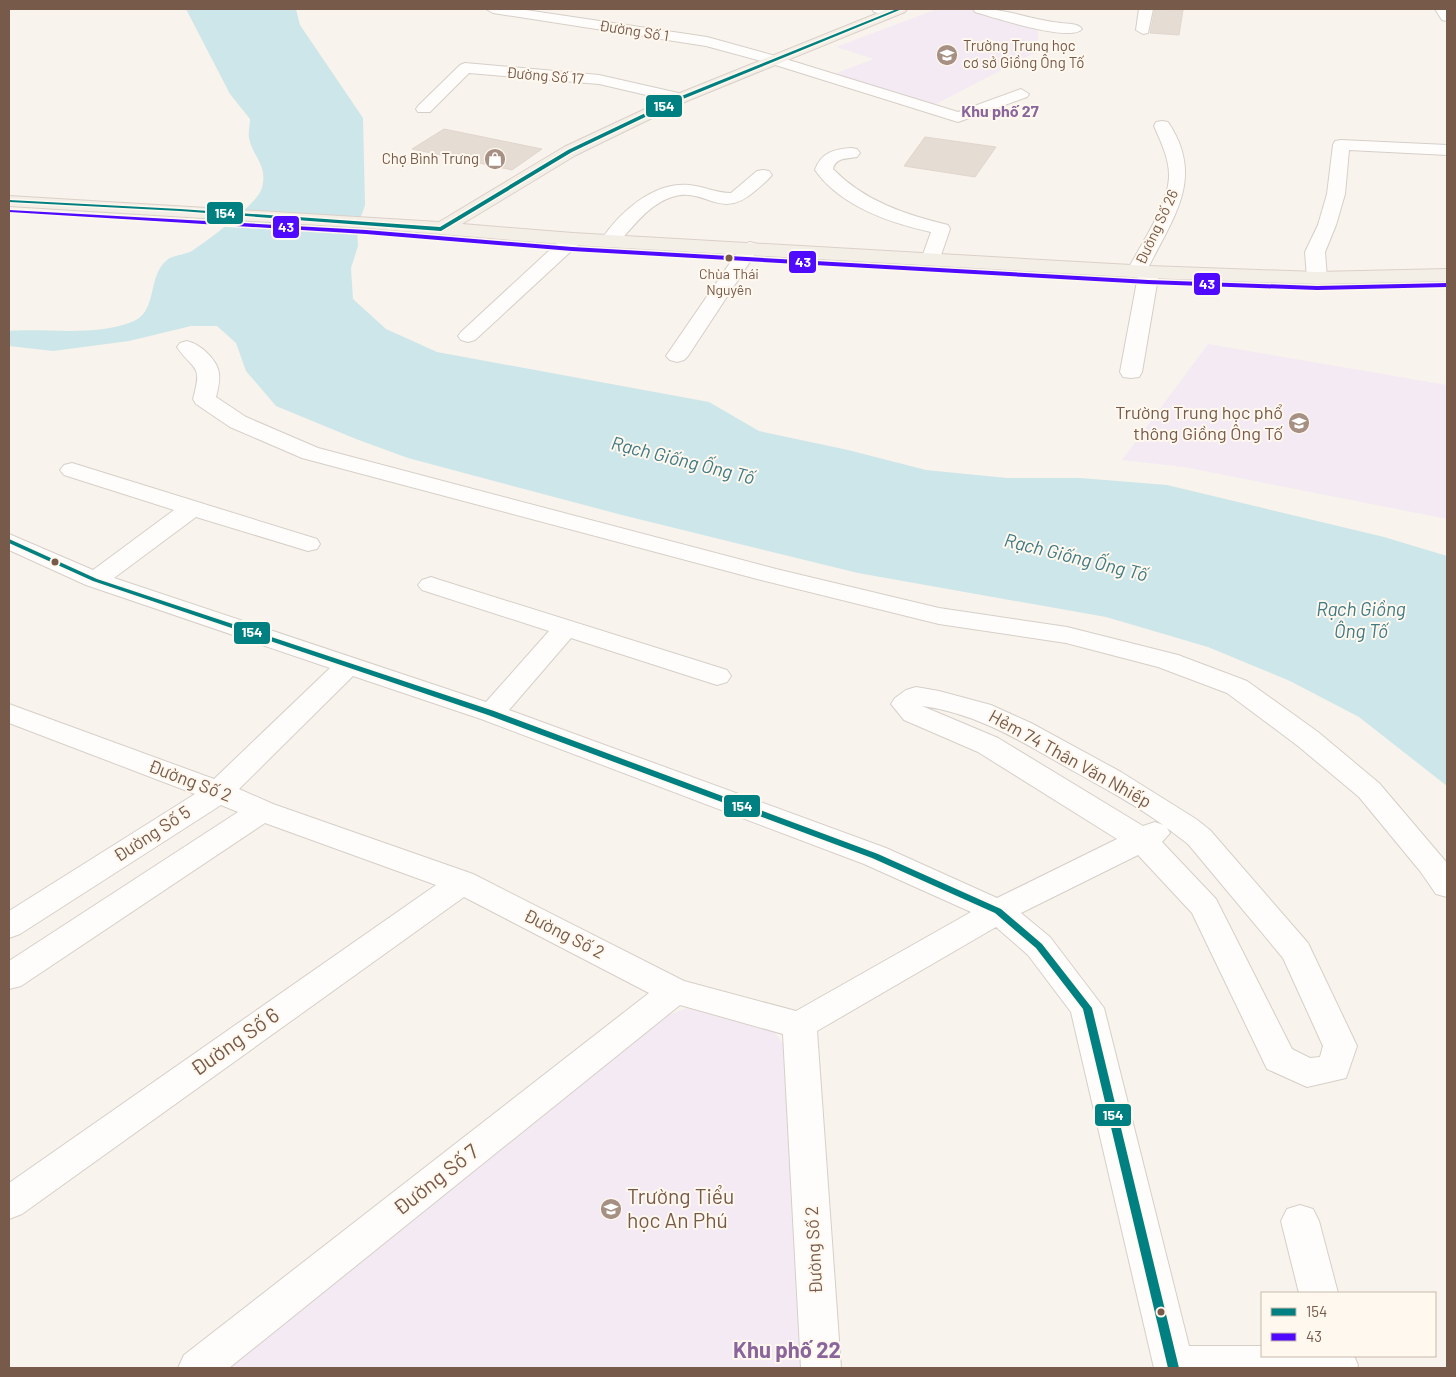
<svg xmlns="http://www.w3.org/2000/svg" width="1456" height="1377" viewBox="0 0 1456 1377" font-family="Barlow,sans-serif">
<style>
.education{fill:#f4eaf4}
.water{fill:#cde6e9}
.building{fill:#e5dcd3;stroke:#e1d6ce}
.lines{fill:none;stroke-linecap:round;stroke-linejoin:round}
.minor-casing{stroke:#d6cfc8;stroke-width:2}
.major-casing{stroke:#dad0c9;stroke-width:2}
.minor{fill:#fefdfc;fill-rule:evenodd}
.major{fill:#f3eee6;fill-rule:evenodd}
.bus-1-casing{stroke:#fff8ee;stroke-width:3}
.bus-2-casing{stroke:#fff8ee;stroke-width:3}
.bus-1{fill:#008080;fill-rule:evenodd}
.bus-2{fill:#4f0aff;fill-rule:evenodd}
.bus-dot{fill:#785a4a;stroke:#fff8ee;stroke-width:2}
.labels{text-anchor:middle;stroke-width:4;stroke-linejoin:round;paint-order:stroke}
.far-bus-label{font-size:14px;fill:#785a4a;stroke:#fff8ee}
.far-street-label{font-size:15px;fill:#785a4a;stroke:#fff8ee}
.far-poi-label{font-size:15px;fill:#785a4a;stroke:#fff8ee;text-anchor:start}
.far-neighbourhood-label{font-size:16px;font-weight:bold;fill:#89659c;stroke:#fff8ee}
.poi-label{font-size:18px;fill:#785a4a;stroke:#fff8ee;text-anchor:end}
.street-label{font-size:18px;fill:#785a4a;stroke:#fff8ee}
.water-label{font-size:19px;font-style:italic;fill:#3f7a85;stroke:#fff8ee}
.near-street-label{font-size:21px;fill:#785a4a;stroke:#fff8ee}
.near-poi-label{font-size:21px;fill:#785a4a;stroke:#fff8ee;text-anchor:start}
.near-neighbourhood-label{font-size:22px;font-weight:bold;fill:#89659c;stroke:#fff8ee}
.line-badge{stroke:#fff8ee;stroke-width:2}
.badge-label{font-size:14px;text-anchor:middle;font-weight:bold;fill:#fff}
</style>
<rect width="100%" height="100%" fill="#f8f3ec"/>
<g class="education">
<polygon points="937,9 972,9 1038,29 1038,51 932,106 834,74 874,59 836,47"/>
<polygon points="1208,344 1447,385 1447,519 1184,467 1122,460"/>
<polygon points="687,1008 774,1032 787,1049 804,1368 226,1368 669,1015"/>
</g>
<path class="water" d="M 186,9 L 296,9 L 300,25 L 363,118 L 365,205 L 357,228 L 358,246 L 351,268 L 353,299 L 386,329 L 437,352 L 709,402 L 759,431 L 848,450 L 926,470 L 1007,478 L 1080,478 L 1167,485 L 1384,537 L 1447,556 L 1447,786 L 1359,717 L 1290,681 L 1208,647 L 1106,617 L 858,573 L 622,515 L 408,458 L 356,439 L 276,406 L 246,371 L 236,343 L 217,326 L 191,326 L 129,341 L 53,351 L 9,346 L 9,331 C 46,328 98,337 134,321 C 158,310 147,276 167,260 C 173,255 185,255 192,251 C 208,240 257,205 262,188 C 268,164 253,158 249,138 C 248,133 250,125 250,119 L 230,94 Z"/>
<g class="building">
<polygon points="1155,9 1183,10 1179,35 1150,33"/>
<polygon points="444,129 542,149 512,170 412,149"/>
<polygon points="925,137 996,147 975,177 904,166"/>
</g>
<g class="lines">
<g class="minor-casing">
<g id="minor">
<polygon points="486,9 519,9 707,37 779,57 958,112 1021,89 1029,94 1027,97 958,122 769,63 706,46 493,13"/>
<polygon points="872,9 893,9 896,12 889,16 874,12"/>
<path d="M 973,9 C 1003,7 1031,20 1061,23 C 1068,24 1078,23 1082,29 C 1072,43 992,17 975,12 Z"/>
<polygon points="1139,9 1153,9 1148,33 1143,34 1136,30"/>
<polygon points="1435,9 1447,9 1447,21 1442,20"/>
<polygon points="465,63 599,75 687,95 689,98 681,103 599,84 469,73 430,112 418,112 416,109 418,106 460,65"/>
<path d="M 1162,121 L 1168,122 C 1205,177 1174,216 1149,266 L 1156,268 L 1159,272 L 1142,372 L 1139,377 L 1131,378 L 1123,377 L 1120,372 L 1138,276 L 1130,275 L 1127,271 C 1140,246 1167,207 1169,178 C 1170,160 1161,142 1154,126 L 1156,122 Z"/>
<polygon points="1341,140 1447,145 1447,155 1349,150 1345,194 1336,225 1325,252 1327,278 1324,282 1310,282 1307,278 1305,252 1318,225 1327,194 1333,145 1335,141"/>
<path d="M 851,148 L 857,149 L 860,153 L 857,157 C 847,159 836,157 833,169 C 864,201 906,215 948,225 L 950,229 L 938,264 L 924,264 L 921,260 L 931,232 C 890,223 840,206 815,170 C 821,153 834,149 851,148 Z"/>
<path d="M 763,170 L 769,171 L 772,175 C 767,181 761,186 755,191 C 719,222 706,186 672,197 C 649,204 633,227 617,244 L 603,244 L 601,240 C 620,212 653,182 689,185 C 703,186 716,193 731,193 L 757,171 Z"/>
<polygon points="573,233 580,235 582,239 580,243 475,340 468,342 461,340 458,336 461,332 566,235"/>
<polygon points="750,242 757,244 759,248 688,356 684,360 677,362 670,360 666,356 743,244"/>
<path d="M 187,341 C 200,344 217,359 219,373 C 220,381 218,389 216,397 L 246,417 L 318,448 L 776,569 L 939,608 L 1067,627 L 1178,655 L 1247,681 L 1318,732 L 1379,783 L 1447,863 L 1447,897 L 1436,894 L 1420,871 L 1359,797 L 1298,746 L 1227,693 L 1158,667 L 1066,643 L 939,624 L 761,580 L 302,458 L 230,427 L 196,404 L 193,399 C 203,363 194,372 177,347 L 180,343 Z"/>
<path d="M 72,463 L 317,539 L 320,544 L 317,549 L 308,551 L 196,517 L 114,578 L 486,702 L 549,631 L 422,590 L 418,585 L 422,580 L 431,577 L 440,580 L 727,670 L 731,676 L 727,682 L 717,685 L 571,638 L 509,710 L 886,848 L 997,898 L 1117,839 L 978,752 L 904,720 L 891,704 L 895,698 L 906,690 L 916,687 L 939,691 L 991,705 L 1031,723 L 1121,772 L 1196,819 L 1210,830 L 1308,943 L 1357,1046 L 1346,1078 L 1307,1087 L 1267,1069 L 1192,913 L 1138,855 L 1021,913 L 1050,937 L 1104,1008 L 1189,1346 L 1262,1346 L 1262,1356 L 1354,1356 L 1358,1365 L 1357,1368 L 1154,1368 L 1071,1012 L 1028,955 L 996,927 L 817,1031 L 841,1368 L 801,1368 L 783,1034 L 680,1005 L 229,1368 L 178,1368 L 184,1355 L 649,993 L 464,897 L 22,1214 L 9,1219 L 9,1183 L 436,885 L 265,823 L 21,986 L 9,989 L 9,961 L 238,812 L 221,805 L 20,934 L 9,938 L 9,911 L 195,794 L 9,723 L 9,704 L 214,779 L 330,668 L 86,585 L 9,550 L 9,534 L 93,570 L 174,510 L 64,475 L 60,470 L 64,465 ZM 353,676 L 481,719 L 864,864 L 971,912 L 796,1011 L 684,981 L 473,874 L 273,804 L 239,789 ZM 922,706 C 976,713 1021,741 1068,768 C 1100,786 1133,803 1163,825 L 1155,822 L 1143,826 L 998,738 ZM 1167,828 L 1188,844 L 1283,958 L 1323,1046 L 1320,1057 L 1310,1058 L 1292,1049 L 1216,899 L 1162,842 L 1170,833 Z"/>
<polygon points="1300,1205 1313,1209 1319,1221 1338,1293 1299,1293 1281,1221 1287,1209"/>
</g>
</g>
<g class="major-casing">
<polygon id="major" points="888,9 907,9 905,12 687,101 576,155 462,224 573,233 1149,266 1317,272 1447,269 1447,281 1317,284 1149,278 573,245 367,228 9,206 9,196 439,222 564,147 675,95"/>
</g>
<use href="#minor" class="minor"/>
<use href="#major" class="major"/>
<g class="bus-1-casing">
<g id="bus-1">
<polygon points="897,9 902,9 683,99 572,152 441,231 180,211 9,202 9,200 180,209 440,227 568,150 679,97"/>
<polygon points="9,539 97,579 494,711 878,854 1001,909 1042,944 1092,1008 1179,1368 1168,1368 1083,1009 1036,948 995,913 872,858 488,715 93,581 9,543"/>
</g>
</g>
<g class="bus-2-casing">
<polygon id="bus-2" points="9,210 366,230 572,247 1148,280 1317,286 1447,283 1447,287 1317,290 1148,284 572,251 366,234 9,212"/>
</g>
<use href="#bus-1" class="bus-1"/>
<use href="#bus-2" class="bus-2"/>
</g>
<defs>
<g id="school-disc" transform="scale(1.125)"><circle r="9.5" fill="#a59083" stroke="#fff8ee"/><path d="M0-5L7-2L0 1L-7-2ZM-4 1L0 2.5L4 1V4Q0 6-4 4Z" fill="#fff"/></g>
<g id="shop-disc" transform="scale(1.125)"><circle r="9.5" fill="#a59083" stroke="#fff8ee"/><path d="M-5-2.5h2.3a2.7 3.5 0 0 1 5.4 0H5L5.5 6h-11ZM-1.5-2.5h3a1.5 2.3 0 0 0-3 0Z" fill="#fff"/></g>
</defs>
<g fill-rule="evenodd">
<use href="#school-disc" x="947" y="55"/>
<use href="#shop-disc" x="495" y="159"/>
<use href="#school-disc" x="1299" y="423"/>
<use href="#school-disc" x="611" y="1209"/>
</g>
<g class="bus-dot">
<circle cx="729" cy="258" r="4.5"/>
<circle cx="55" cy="562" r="4.5"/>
<circle cx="1161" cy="1312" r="4.5"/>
</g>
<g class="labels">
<g class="far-bus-label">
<text x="729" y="279">Chùa Thái<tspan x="729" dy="16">Nguyên</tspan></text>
</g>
<g class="far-street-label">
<text transform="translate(634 31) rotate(9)" y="5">Đường Số 1</text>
<text transform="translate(545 76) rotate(5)" y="5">Đường Số 17</text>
<text transform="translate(1157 227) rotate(-65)" y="5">Đường Số 26</text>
</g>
<g class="far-poi-label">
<text x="963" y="51">Trường Trung học<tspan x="963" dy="17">cơ sở Giồng Ông Tố</tspan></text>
<text x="479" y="164" text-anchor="end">Chợ Bình Trưng</text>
</g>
<g class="far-neighbourhood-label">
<text x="1000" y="117">Khu phố 27</text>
</g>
<g class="poi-label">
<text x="1283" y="419">Trường Trung học phổ<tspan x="1283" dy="21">thông Giồng Ông Tố</tspan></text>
</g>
<g class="street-label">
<text transform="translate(1070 759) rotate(29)" y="6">Hẻm 74 Thân Văn Nhiếp</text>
<text transform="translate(190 781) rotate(21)" y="6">Đường Số 2</text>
<text transform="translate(152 834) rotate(-33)" y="6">Đường Số 5</text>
<text transform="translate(564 934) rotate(27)" y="6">Đường Số 2</text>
<text transform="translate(814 1250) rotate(-93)" y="6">Đường Số 2</text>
</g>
<g class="water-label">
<text transform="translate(683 460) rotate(14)" y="7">Rạch Giống Ống Tố</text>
<text transform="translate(1076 557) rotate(14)" y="7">Rạch Giống Ống Tố</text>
<text x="1361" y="616">Rạch Giồng<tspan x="1361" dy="22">Ông Tố</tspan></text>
</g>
<g class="near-street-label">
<text transform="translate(235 1042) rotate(-35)" y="7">Đường Số 6</text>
<text transform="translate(436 1180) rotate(-38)" y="7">Đường Số 7</text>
</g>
<g class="near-poi-label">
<text x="627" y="1204">Trường Tiểu<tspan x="627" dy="24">học An Phú</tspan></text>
</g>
<g class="near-neighbourhood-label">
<text x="787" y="1358">Khu phố 22</text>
</g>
</g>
<g class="line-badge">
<rect x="645" y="94" width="38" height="24" rx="5" fill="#008080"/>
<rect x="206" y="201" width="38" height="24" rx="5" fill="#008080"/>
<rect x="272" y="215" width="28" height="24" rx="5" fill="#4f0aff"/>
<rect x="788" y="250" width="29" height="24" rx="5" fill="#4f0aff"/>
<rect x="1193" y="272" width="28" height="24" rx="5" fill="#4f0aff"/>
<rect x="233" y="621" width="38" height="24" rx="5" fill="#008080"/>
<rect x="723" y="794" width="38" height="24" rx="5" fill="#008080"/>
<rect x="1094" y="1103" width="38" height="24" rx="5" fill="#008080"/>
</g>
<g class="badge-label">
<text x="664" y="111">154</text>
<text x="225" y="218">154</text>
<text x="286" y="232">43</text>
<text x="803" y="267">43</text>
<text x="1207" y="289">43</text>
<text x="252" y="637">154</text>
<text x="742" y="811">154</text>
<text x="1113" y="1120">154</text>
</g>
<rect width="1456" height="1377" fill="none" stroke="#785a4a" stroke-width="20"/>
<rect x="1261" y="1292" width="175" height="65" fill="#fff8ee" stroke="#c9b9ac"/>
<rect x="1271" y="1308" width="25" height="8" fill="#008080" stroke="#c9b9ac"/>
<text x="1306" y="1317" font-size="15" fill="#785a4a">154</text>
<rect x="1271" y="1333" width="25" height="8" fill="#4f0aff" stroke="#c9b9ac"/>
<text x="1306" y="1342" font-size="15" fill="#785a4a">43</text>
</svg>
